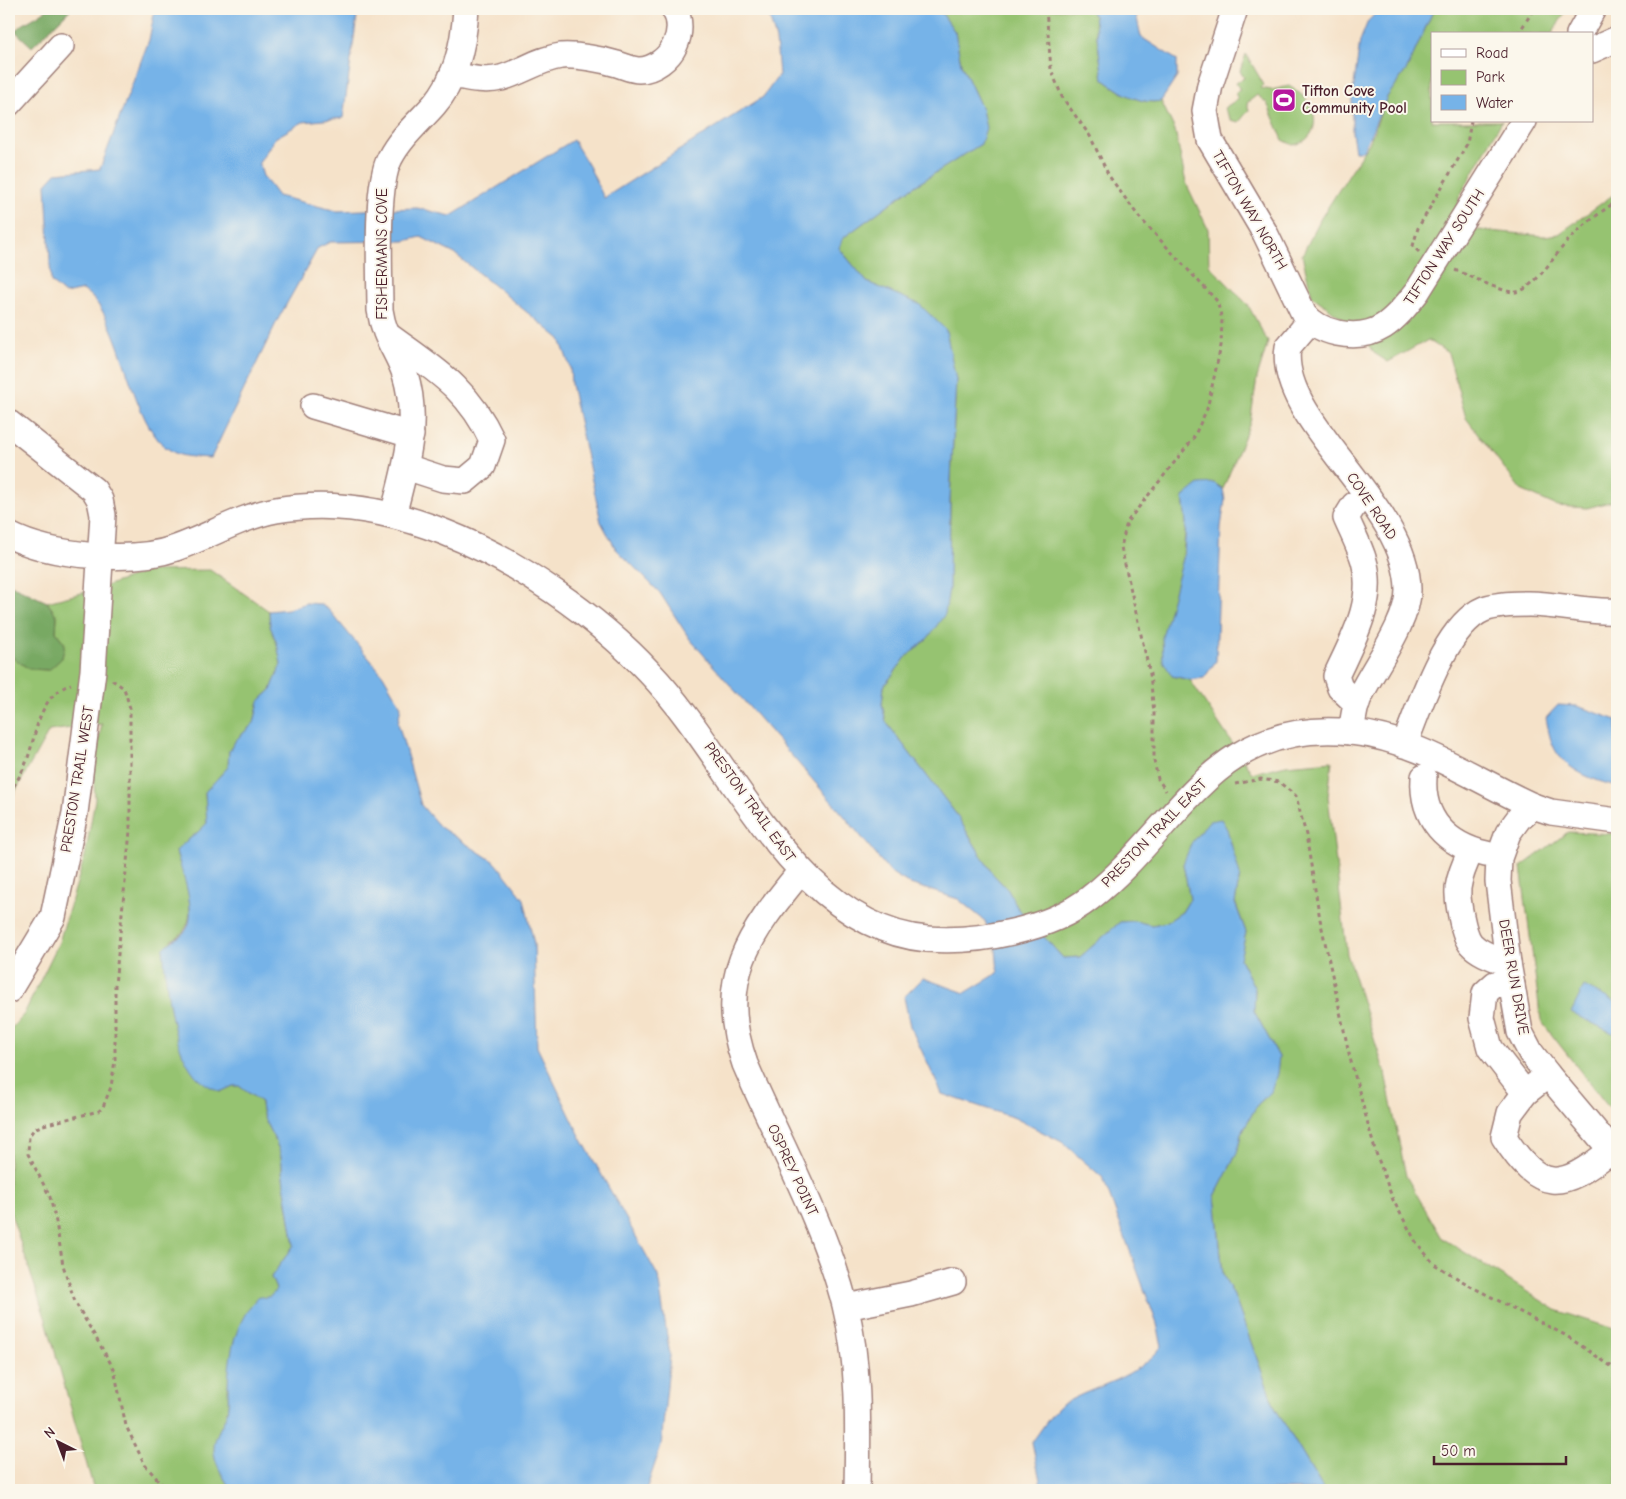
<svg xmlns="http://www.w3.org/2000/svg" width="1626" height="1499" viewBox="0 0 1626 1499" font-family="'Comic Neue',sans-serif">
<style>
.green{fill:#96c371;stroke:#70714e}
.forest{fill:#78a963;stroke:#616447}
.water{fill:#76b3e8;stroke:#60698a}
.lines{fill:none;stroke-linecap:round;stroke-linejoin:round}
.minor-casing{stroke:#a0807a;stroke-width:28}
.path{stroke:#a0807a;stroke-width:3;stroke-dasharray:4 4;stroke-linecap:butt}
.minor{stroke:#fff;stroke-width:25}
.labels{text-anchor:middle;stroke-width:4;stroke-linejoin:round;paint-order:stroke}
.poi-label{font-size:15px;font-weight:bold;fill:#4a1f2b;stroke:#fbf7ec;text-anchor:start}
.street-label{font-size:15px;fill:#4a1f2b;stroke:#fbf7ec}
</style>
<rect width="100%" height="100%" fill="#fbf7ec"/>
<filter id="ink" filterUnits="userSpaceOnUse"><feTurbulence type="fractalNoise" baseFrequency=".02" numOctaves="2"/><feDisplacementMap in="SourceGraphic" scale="10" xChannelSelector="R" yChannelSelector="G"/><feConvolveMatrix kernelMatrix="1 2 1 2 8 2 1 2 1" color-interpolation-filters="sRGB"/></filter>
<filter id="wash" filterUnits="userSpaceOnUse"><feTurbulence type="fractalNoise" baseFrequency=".0096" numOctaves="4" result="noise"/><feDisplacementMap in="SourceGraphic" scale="20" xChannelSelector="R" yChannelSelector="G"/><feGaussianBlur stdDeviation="1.12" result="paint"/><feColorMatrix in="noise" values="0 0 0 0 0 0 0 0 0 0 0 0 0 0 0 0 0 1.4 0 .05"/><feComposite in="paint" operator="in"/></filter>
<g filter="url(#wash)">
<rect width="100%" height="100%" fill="#f5e2c9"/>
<g class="green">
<path d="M 939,9 L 1089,9 L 1094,16 L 1103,79 C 1120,92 1139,105 1161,101 L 1175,130 L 1186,183 L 1208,229 L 1209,265 L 1248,305 L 1268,342 L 1257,378 L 1250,423 L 1223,489 L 1214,483 L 1183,497 L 1186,523 L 1172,676 L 1190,680 L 1252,773 L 1286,765 L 1332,761 L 1328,797 L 1347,954 L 1385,1073 L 1406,1176 L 1442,1238 L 1556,1310 L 1617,1330 L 1617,1490 L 1324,1490 L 1275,1408 L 1234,1296 L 1223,1275 L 1215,1196 L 1237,1153 L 1241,1134 L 1257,1105 L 1271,1092 L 1279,1057 L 1254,1011 L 1255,989 L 1240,959 L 1246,932 L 1235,902 L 1240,875 L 1183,864 L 1190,899 L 1182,912 L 1167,922 L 1152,925 L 1134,921 L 1120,922 L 1080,957 L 1063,958 L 1017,907 L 1008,890 L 992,873 L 956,814 L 886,722 L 882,704 L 884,686 L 907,656 L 928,638 L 949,588 L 950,500 L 956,380 L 891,293 L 867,282 L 839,248 L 843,238 L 907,191 L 981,144 L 982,109 L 961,64 L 955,32 Z"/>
<polygon points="1434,9 1567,9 1552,34 1432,34 1432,121 1502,121 1459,198 1457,228 1544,236 1559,234 1617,192 1617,500 1587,508 1557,506 1521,490 1466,418 1448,353 1428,340 1388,362 1374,353 1361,335 1346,321 1312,296 1302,255 1321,218 1369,143 1387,97 1407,69"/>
<path d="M 1246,54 L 1264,85 L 1260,88 L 1271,90 L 1289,86 C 1297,91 1305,96 1310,105 C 1320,122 1313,142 1293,145 L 1283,140 L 1267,103 L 1257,95 L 1247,103 L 1249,110 L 1239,122 L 1231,120 L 1224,108 L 1238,99 L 1235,93 L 1240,90 L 1236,83 L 1244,78 L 1240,71 Z"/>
<path d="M 210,570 L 269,611 L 270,626 L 277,644 L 281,664 L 271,690 L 259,701 L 254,723 L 236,740 L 229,751 L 228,767 L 205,792 L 207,823 C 198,834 186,840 176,851 C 183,878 206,926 171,940 L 196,1076 L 220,1092 L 233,1086 L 239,1086 L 261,1102 C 262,1129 284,1142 282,1171 L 294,1245 L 271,1277 L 276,1289 L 272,1296 L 265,1298 L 228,1385 L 229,1401 L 225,1420 L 216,1439 L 220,1470 L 231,1490 L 94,1490 L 46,1320 L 9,1208 L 9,1031 L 24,1014 L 59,942 L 85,856 L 95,799 L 93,766 L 102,724 L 49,731 L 9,803 L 9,655 L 29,669 L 49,670 L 65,644 L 56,632 L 57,616 L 47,602 L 97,589 L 149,571 Z"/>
<polygon points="1568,832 1617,834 1617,1118 1541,1021 1521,867"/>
</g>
<g class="forest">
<path d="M 47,9 L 71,9 L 32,47 L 15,31 C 25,21 37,18 47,9 Z"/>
<polygon points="9,584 47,602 57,616 56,632 65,644 62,658 49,670 29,669 9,655"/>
</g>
<g class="water">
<path d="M 155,9 L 358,9 L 343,118 L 303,122 L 275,138 L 259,163 L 263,176 L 278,196 L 337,211 L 417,208 L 451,216 L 573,140 L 589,166 L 604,198 L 763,97 L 779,75 L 776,40 L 767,9 L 939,9 L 955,32 L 961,64 L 982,109 L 986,128 L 981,144 L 907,191 L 843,238 L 839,248 L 867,282 L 919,304 L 946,330 L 956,380 L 950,500 L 949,588 L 945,614 L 928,638 L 907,656 L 884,686 L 882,704 L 886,722 L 956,814 L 992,873 L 1008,890 L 1017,907 L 1063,958 L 1080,957 L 1120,922 L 1134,921 L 1152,925 L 1167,922 L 1182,912 L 1190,899 L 1183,864 L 1192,842 L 1209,821 L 1221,819 L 1227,829 L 1240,875 L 1235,903 L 1246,932 L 1240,959 L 1255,989 L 1254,1011 L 1279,1057 L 1277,1074 L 1271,1092 L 1257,1105 L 1241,1134 L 1237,1153 L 1215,1196 L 1223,1275 L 1234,1296 L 1275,1408 L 1324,1490 L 1042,1490 L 1032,1442 C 1040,1432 1053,1410 1063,1404 C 1096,1385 1138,1378 1162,1346 L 1157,1324 L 1103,1178 L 1062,1142 L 1015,1118 L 942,1094 L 910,1026 L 904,997 L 923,978 L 965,993 L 998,973 L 996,949 L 985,921 L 958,899 L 910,884 L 890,872 L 846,818 L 689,638 L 660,593 L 616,549 L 601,522 L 571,384 L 570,367 L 560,339 L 455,254 L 421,237 L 405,241 L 330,242 L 318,248 L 277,321 L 211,458 C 200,457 183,458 173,452 C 128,429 125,315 83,290 L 65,294 L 51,282 L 46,184 L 56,173 L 100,169 L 149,40 Z"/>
<path d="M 1089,9 L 1135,9 L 1141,37 L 1177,60 L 1177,77 L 1161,101 C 1139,105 1120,92 1103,79 L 1094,16 Z"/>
<polygon points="1380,9 1432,9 1433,11 1407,69 1387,97 1363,151 1355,151 1352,132 1352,99 1360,41 1368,21"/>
<polygon points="1214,483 1223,489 1225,500 1221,527 1216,661 1204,678 1190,680 1172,676 1163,661 1162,637 1184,555 1186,523 1183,497 1199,484"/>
<path d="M 306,603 L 320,604 L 329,610 L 383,675 L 401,706 L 398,723 L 421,805 L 440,827 L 496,863 L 524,899 L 534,944 L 537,1047 L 580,1136 L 658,1276 L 670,1356 L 661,1446 L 646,1490 L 231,1490 C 224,1478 213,1462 214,1448 C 214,1435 224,1424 227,1412 C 229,1402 228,1394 228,1385 C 229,1353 236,1319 259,1296 C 267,1299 272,1297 276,1289 L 271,1277 L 294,1245 L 282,1171 C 284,1142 262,1129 261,1102 L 239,1086 L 233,1086 L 220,1092 C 211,1087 202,1083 195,1075 C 170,1044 167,987 163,949 C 171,940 181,937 186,930 C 198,912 181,870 176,851 C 186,840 198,834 207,823 L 205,792 L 228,767 L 229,751 L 236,740 L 254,723 L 259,701 L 271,690 L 281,664 L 277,644 L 270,626 L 269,611 L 288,609 Z"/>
<path d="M 1558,705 L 1577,706 L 1617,720 L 1617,786 C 1594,781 1562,769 1553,745 C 1549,737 1548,727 1546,718 Z"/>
<polygon points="1584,986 1617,1003 1617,1035 1571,1013"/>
</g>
</g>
<g filter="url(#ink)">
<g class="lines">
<g class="minor-casing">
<g id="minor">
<path d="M 1235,9 L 1210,85 L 1205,111 L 1210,140 L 1265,233 L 1304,314 C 1313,325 1323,330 1337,333 C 1377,341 1394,321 1417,292 L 1524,121"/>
<polyline points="1579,34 1593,9"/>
<polyline points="1592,50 1617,39"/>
<path d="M 452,75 C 468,78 485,82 501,78 C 522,72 539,59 561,56 C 580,55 599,59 617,64 C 624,66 632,70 639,70 C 654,70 669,58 675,45 C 680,34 681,20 674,9"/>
<polyline points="9,103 61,46"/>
<path d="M 1310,321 L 1288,347 C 1276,421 1407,503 1408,589 C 1409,623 1371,670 1357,702 C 1354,711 1353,722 1351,732"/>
<path d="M 389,336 C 434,369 468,388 492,440 L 483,466 L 465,481 L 443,479 L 406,467"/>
<polyline points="313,406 411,435"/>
<polyline points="9,423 94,490 100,500 103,515 93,671 75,813 53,917 9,990"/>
<path d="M 393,515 C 405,469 420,422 405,374 C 397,350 384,338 380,310 C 380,274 375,186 390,158 C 400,138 419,122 434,105 C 457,79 464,42 466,9"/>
<path d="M 9,535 C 50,556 131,564 176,548 C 210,536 240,517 276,510 C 333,500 391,511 444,532 C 516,560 597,616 650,673 C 732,758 795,927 927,939 C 977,943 1050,930 1090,898 C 1180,828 1212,718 1351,732 C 1416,738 1475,780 1533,806 L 1551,812 L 1617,821"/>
<path d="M 1357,704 L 1340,688 L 1336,676 C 1352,641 1376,601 1364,561 C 1360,547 1352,532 1346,518 L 1354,505 L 1367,496"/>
<path d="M 1404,745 C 1420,707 1445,625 1484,609 C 1498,604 1515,604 1529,604 C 1559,604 1587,613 1617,611"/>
<path d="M 1424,777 C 1421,819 1447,845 1486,854"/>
<polyline points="1533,806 1519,818 1508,833 1499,858 1498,881 1508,963 1520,1032 1531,1053 1548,1075 1617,1157"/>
<path d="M 1471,851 C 1465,863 1460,874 1458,888 C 1457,899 1463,935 1471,944 C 1480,954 1495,958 1508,963"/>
<path d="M 801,871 C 749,934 715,979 745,1064 C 779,1143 823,1220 845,1305 C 860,1365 858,1429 857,1490"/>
<polyline points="1512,985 1495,984 1485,993 1482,1018 1490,1048 1525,1093"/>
<path d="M 1548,1075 L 1525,1093 L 1510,1113 L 1504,1137 C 1540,1193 1561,1191 1610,1151"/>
<polyline points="846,1307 911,1294 953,1282"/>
</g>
</g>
<g class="path">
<polyline points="1046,9 1051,69 1062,97 1090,136 1109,176 1139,217 1217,301 1222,319 1221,346 1207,409 1193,439 1127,522 1121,547 1150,674 1154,713 1154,761 1158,779 1166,791"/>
<polyline points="1518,34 1534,9"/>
<polyline points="1419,252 1413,246 1418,228 1467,144 1471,121"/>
<path d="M 1455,270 C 1471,276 1495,289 1512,292 C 1531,295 1555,254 1567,242 C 1582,226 1599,213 1617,201"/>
<polyline points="112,680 124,688 130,708 130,831 115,985 115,1060 111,1087 103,1107 99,1111 43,1125 34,1129 29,1136 28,1154 50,1197 56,1222 63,1265 75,1302 114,1369 126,1426 145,1465 167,1490"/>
<polyline points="1235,784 1261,779 1279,782 1296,796 1306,835 1320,919 1350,1058 1375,1150 1393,1200 1416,1242 1434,1264 1472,1287 1565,1335 1617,1370"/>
<path d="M 9,793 C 18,780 26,766 30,751 C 38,724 41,696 71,684"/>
</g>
<use href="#minor" class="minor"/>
</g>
</g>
<defs>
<g id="stadium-square" transform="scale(1.25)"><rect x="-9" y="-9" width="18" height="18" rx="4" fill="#b5179e" stroke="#fbf7ec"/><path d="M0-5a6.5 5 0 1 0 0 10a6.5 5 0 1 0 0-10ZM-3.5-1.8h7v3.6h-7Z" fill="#fff"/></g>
</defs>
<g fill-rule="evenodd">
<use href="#stadium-square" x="1284" y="100"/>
</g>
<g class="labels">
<g class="poi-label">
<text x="1302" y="96">Tifton Cove<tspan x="1302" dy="17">Community Pool</tspan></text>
</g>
<g class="street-label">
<text transform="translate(1250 210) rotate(60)" y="5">TIFTON WAY NORTH</text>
<text transform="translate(1444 247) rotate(-57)" y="5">TIFTON WAY SOUTH</text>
<text transform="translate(382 254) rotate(-90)" y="5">FISHERMANS COVE</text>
<text transform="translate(1372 506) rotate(56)" y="5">COVE ROAD</text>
<text transform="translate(77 779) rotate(-81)" y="5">PRESTON TRAIL WEST</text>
<text transform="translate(750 802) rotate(54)" y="5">PRESTON TRAIL EAST</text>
<text transform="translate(1154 833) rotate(-46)" y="5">PRESTON TRAIL EAST</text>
<text transform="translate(1514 977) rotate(80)" y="5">DEER RUN DRIVE</text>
<text transform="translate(793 1170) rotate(65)" y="5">OSPREY POINT</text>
</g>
</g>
<rect width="1626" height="1499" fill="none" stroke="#fbf7ec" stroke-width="30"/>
<rect x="1431" y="32" width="162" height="90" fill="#fbf7ec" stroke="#b4a19f"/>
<rect x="1441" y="49" width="25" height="8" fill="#ffffff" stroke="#b4a19f"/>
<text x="1476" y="58" font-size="15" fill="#4a1f2b">Road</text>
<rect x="1441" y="70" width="25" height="15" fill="#96c371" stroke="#b4a19f"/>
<text x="1476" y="82" font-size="15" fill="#4a1f2b">Park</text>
<rect x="1441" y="95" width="25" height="15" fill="#76b3e8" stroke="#b4a19f"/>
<text x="1476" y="108" font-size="15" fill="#4a1f2b">Water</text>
<g transform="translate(58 1442) rotate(318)" stroke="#fbf7ec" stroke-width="4" paint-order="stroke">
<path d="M0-4L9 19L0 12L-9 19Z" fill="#4a1f2b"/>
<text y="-8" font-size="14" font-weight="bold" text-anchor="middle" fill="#4a1f2b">N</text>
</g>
<path d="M1434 1456v8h132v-8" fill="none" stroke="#4a1f2b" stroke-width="2.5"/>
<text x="1441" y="1456" font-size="15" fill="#4a1f2b" stroke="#fbf7ec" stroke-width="4" paint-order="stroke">50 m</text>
</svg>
